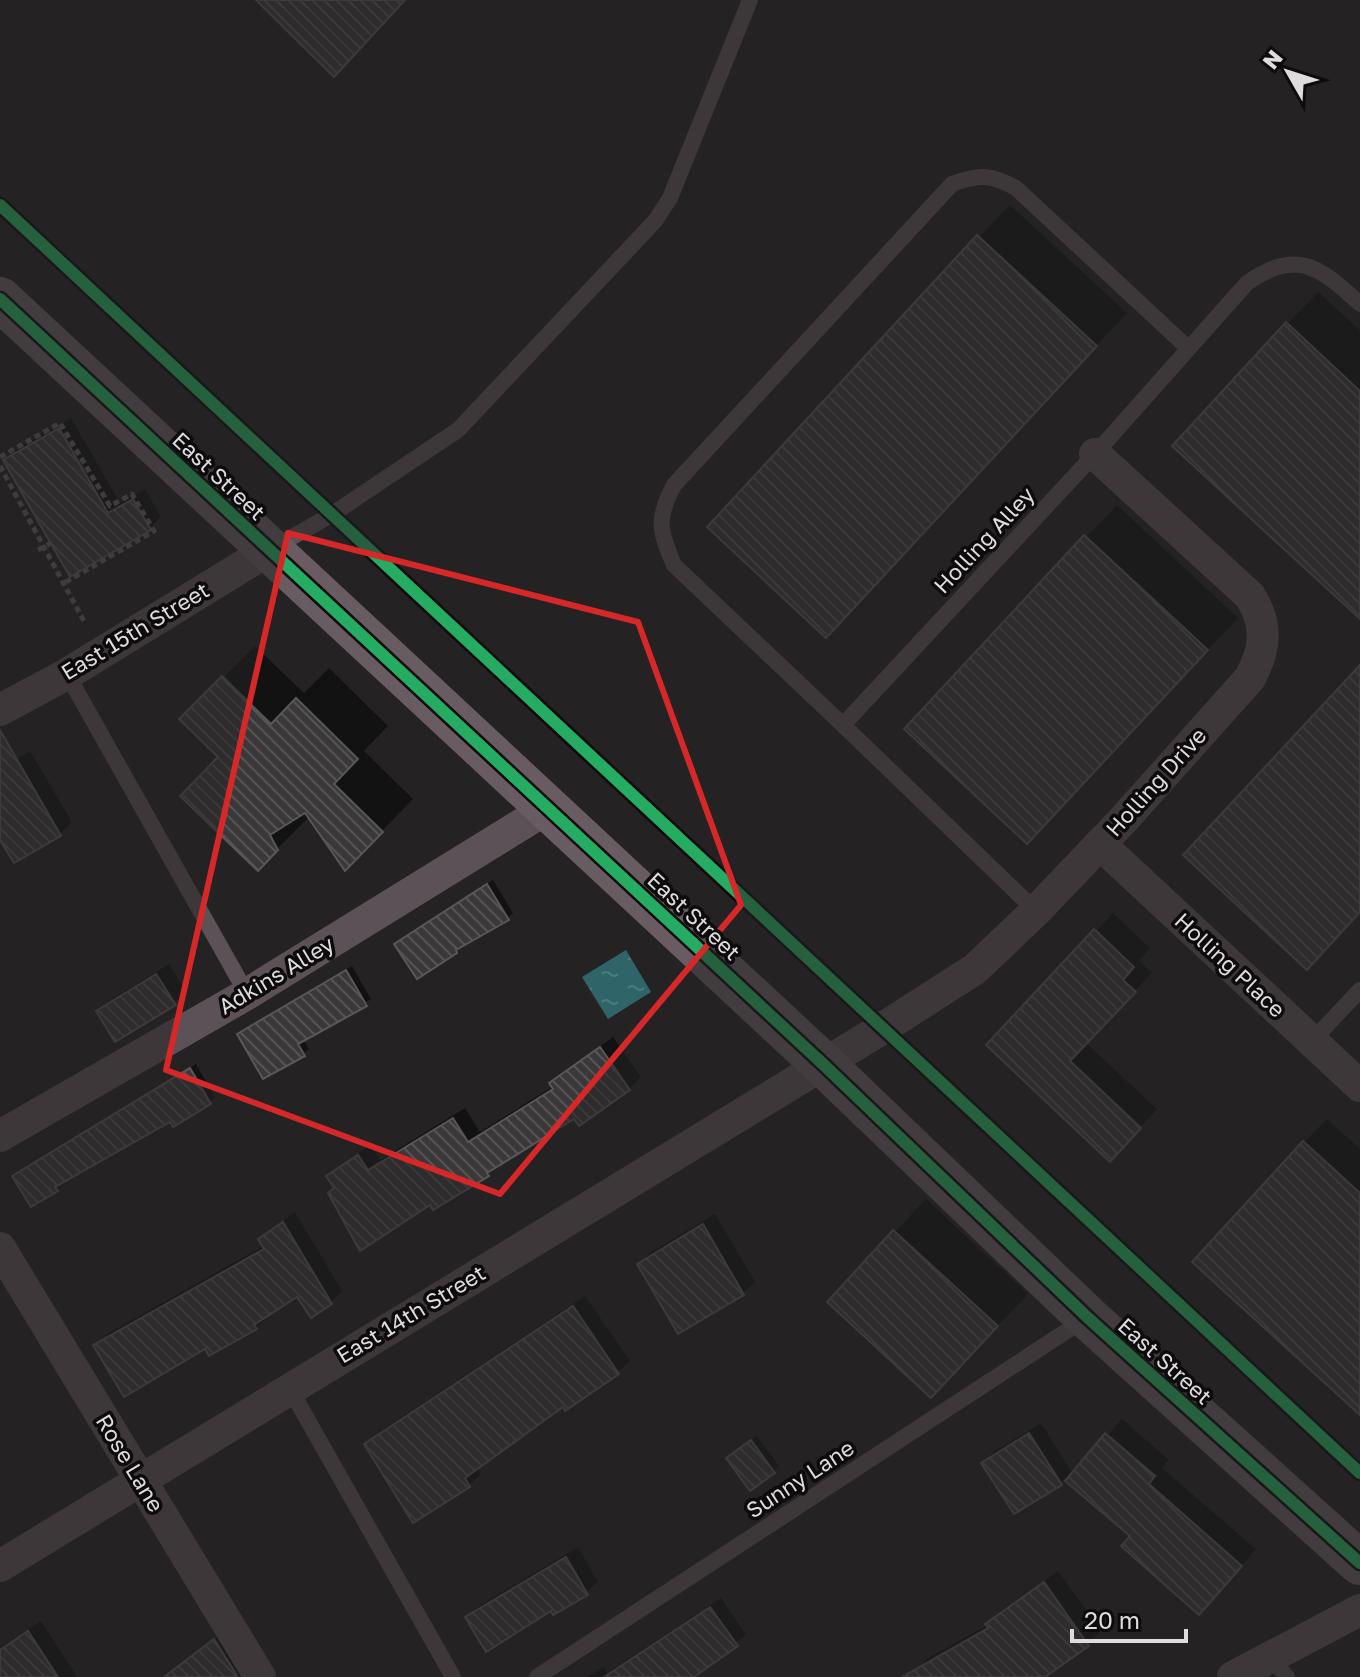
<svg xmlns="http://www.w3.org/2000/svg" width="1360" height="1677" viewBox="0 0 1360 1677" font-family="'Golos Text',sans-serif">
<style>
.water{fill:url(#water-ripples)}
.shadow{fill:#0007}
.building{fill:url(#building-back-hatch);stroke:#595757;stroke-width:2}
.lines{fill:none;stroke-linecap:round;stroke-linejoin:round}
.path{stroke:#625a5e;stroke-width:5;stroke-dasharray:6 4;stroke-linecap:butt}
.lane{stroke:#5c5157;stroke-width:16}
.street{stroke:#5c5157;stroke-width:32}
.secondary{stroke:#695b62;stroke-width:44}
.cycleway-casing{stroke:#0d0b0c;stroke-width:17}
.cycleway{stroke:#26ab63;stroke-width:12}
.marked{fill:none;stroke:#d62828;stroke-width:6;stroke-linejoin:round}
.labels{text-anchor:middle;stroke-width:7;stroke-linejoin:round;paint-order:stroke}
.street-label{font-size:22px;fill:#dfdcdd;stroke:#0d0b0c}
</style>
<defs>
<pattern id="water-ripples" width="26" height="14" patternUnits="userSpaceOnUse" patternTransform="scale(2)"><rect width="26" height="14" fill="#2f6568"/><path d="M2 4q2-2 4 0t4 0M15 11q2-2 4 0t4 0" fill="none" stroke="#4d7a7d"/></pattern>
<pattern id="building-back-hatch" width="6" height="6" patternUnits="userSpaceOnUse" patternTransform="scale(2)"><rect width="6" height="6" fill="#3a3839"/><path d="M-1 5l2 2M0 0l6 6M5-1l2 2" fill="none" stroke="#565455"/></pattern>
</defs>
<rect width="100%" height="100%" fill="#252223"/>
<polygon class="water" points="626,950 651,992 608,1019 582,977"/>
<g class="shadow">
<polygon points="1010,205 1127,313 857,603 979,237"/>
<polygon points="1318,292 1360,330 1360,616 1287,324"/>
<polygon points="71,418 120,503 145,489 161,517 150,528 71,574 6,461 17,449"/>
<polygon points="1117,505 1238,618 1058,810 1086,537"/>
<polygon points="255,646 304,693 329,668 388,726 364,751 413,799 376,837 310,816 258,868 221,757 182,719"/>
<polygon points="30,751 72,822 60,834 14,860 0,836 0,769"/>
<polygon points="493,880 513,913 507,918 456,951 402,939"/>
<polygon points="1113,913 1150,948 1139,961 1152,973 1086,1043 1157,1109 1127,1141 988,1045"/>
<polygon points="169,964 186,991 174,1003 98,1011 110,1000"/>
<polygon points="352,966 371,999 303,1039 309,1049 303,1054 240,1034"/>
<polygon points="613,1037 641,1077 629,1089 574,1116 500,1162 487,1175 431,1203 336,1187 329,1176 370,1145 380,1160 465,1108 480,1132 554,1086 552,1083 564,1072"/>
<polygon points="196,1064 215,1097 210,1102 174,1125 170,1119 60,1182 56,1189 20,1171"/>
<polygon points="1327,1119 1360,1149 1360,1413 1304,1142"/>
<polygon points="926,1199 1028,1294 962,1364 829,1302"/>
<polygon points="295,1212 342,1291 331,1302 297,1294 255,1328 206,1346 96,1345 107,1334 265,1245 260,1239"/>
<polygon points="715,1214 755,1282 743,1293 678,1331 639,1264 651,1252"/>
<polygon points="585,1296 630,1361 618,1372 566,1408 563,1405 477,1467 481,1474 469,1485 367,1444 378,1433"/>
<polygon points="1122,1419 1169,1460 1162,1468 1256,1549 1214,1597 1065,1478 1060,1483 984,1463 995,1451 1041,1423 1073,1474"/>
<polygon points="757,1436 779,1466 773,1472 734,1453"/>
<polygon points="578,1547 598,1582 586,1593 552,1608 467,1617 479,1606"/>
<polygon points="1058,1571 1101,1631 1088,1644 1043,1677 918,1677 915,1671 928,1658 988,1625 1001,1611"/>
<polygon points="721,1598 746,1635 687,1677 586,1677 604,1667 607,1673"/>
<polygon points="41,1621 77,1677 0,1677 0,1648"/>
<polygon points="220,1636 246,1677 193,1677 189,1660"/>
</g>
<g class="building">
<polygon points="256,0 405,0 334,77"/>
<polygon points="977,235 1097,346 826,638 707,527"/>
<polygon points="1286,322 1360,391 1360,619 1172,446"/>
<polygon points="59,428 108,513 133,499 151,530 70,577 3,460"/>
<polygon points="1084,535 1208,650 1027,844 904,729"/>
<polygon points="1360,665 1360,912 1307,970 1183,855"/>
<polygon points="222,676 271,724 296,698 358,759 334,784 383,832 345,871 305,813 270,835 278,850 258,871 180,796 218,757 179,719"/>
<polygon points="0,730 61,836 14,863 0,840"/>
<polygon points="487,884 509,920 456,950 457,953 417,979 394,944"/>
<polygon points="1094,929 1134,967 1123,980 1136,992 1070,1061 1141,1128 1110,1162 986,1045"/>
<polygon points="346,970 367,1006 298,1044 305,1056 263,1079 237,1034"/>
<polygon points="156,974 176,1005 115,1042 96,1011"/>
<polygon points="600,1047 630,1090 579,1126 574,1119 487,1173 489,1176 433,1210 430,1205 360,1251 328,1193 334,1188 326,1176 358,1155 368,1170 453,1118 468,1142 553,1089 549,1083"/>
<polygon points="190,1068 211,1104 173,1127 170,1122 55,1187 58,1191 31,1207 12,1176"/>
<polygon points="1303,1141 1360,1193 1360,1415 1192,1262"/>
<polygon points="283,1222 332,1304 311,1318 297,1297 254,1325 257,1329 209,1356 205,1349 124,1397 93,1345 264,1249 258,1239"/>
<polygon points="703,1224 744,1295 678,1334 637,1264"/>
<polygon points="893,1230 998,1326 931,1398 827,1302"/>
<polygon points="573,1306 619,1374 565,1411 563,1407 465,1478 470,1487 413,1523 364,1444"/>
<polygon points="1029,1433 1062,1485 1014,1514 981,1463"/>
<polygon points="1105,1433 1155,1476 1149,1484 1242,1566 1199,1615 1121,1546 1130,1536 1065,1481"/>
<polygon points="751,1440 775,1473 750,1491 726,1458"/>
<polygon points="566,1557 588,1595 553,1615 551,1611 486,1652 465,1617"/>
<polygon points="1044,1582 1089,1646 1045,1677 902,1677 988,1628 985,1624"/>
<polygon points="710,1607 738,1646 694,1677 604,1677"/>
<polygon points="28,1631 58,1677 0,1677 0,1650"/>
<polygon points="214,1639 238,1677 164,1677"/>
</g>
<g class="lines">
<g class="path">
<polyline points="0,457 60,423 110,506 132,494 154,531 64,583"/>
<polyline points="0,466 85,623"/>
<polyline points="38,550 51,543"/>
</g>
<g class="lane">
<polyline points="271,549 331,515 458,430 655,221 670,198 750,0"/>
<polyline points="67,674 247,994"/>
<path d="M 843,725 L 674,565 C 659,530 656,519 674,485 L 952,184 C 978,174 991,174 1016,188 L 1188,348"/>
<path d="M 1036,911 L 843,725 L 1095,454 L 1247,283 C 1297,248 1320,267 1360,304"/>
<polyline points="1312,1041 1360,990"/>
<polyline points="289,1387 453,1677"/>
<polyline points="1269,1655 1287,1677"/>
<polyline points="537,1677 1085,1319"/>
</g>
<g class="street">
<polyline points="0,710 67,674 269,550"/>
<polyline points="1100,844 1360,1086"/>
<polyline points="0,1136 247,994 548,808"/>
<polyline points="0,1248 260,1677"/>
<path d="M 0,1566 L 883,1028 L 975,969 L 1036,911 L 1124,819 L 1250,678 C 1266,648 1268,625 1250,596 L 1095,454"/>
<polyline points="1233,1677 1360,1610"/>
</g>
<polyline class="secondary" points="0,299 824,1065 1087,1317 1360,1563"/>
<g class="cycleway-casing">
<g id="cycleway">
<polyline points="0,205 1360,1473"/>
<polyline points="0,299 824,1065 1087,1317 1360,1563"/>
</g>
</g>
<use href="#cycleway" class="cycleway"/>
</g>
<path d="M0 0H1360V1677H0ZM 288,533 L 638,622 L 741,905 L 500,1194 L 166,1070 Z" fill="#252223" fill-opacity=".55" fill-rule="evenodd"/>
<path class="marked" d="M 288,533 L 638,622 L 741,905 L 500,1194 L 166,1070 Z"/>
<g class="labels">
<g class="street-label">
<text transform="translate(219 476) rotate(43)" y="8">East Street</text>
<text transform="translate(984 540) rotate(-47)" y="8">Holling Alley</text>
<text transform="translate(135 631) rotate(-31)" y="8">East 15th Street</text>
<text transform="translate(1156 782) rotate(-48)" y="8">Holling Drive</text>
<text transform="translate(694 916) rotate(43)" y="8">East Street</text>
<text transform="translate(1230 965) rotate(43)" y="8">Holling Place</text>
<text transform="translate(276 975) rotate(-31)" y="8">Adkins Alley</text>
<text transform="translate(411 1314) rotate(-31)" y="8">East 14th Street</text>
<text transform="translate(1165 1361) rotate(42)" y="8">East Street</text>
<text transform="translate(130 1463) rotate(59)" y="8">Rose Lane</text>
<text transform="translate(800 1479) rotate(-33)" y="8">Sunny Lane</text>
</g>
</g>
<g transform="translate(1288 72) rotate(309)" stroke="#0d0b0c" stroke-width="6" paint-order="stroke">
<path d="M0-6L14 30L0 20L-14 30Z" fill="#dfdcdd"/>
<text y="-12" font-size="22" font-weight="bold" text-anchor="middle" fill="#dfdcdd">N</text>
</g>
<path d="M1072 1629v12h114v-12" fill="none" stroke="#dfdcdd" stroke-width="4"/>
<text x="1084" y="1629" font-size="24" fill="#dfdcdd" stroke="#0d0b0c" stroke-width="6" paint-order="stroke">20 m</text>
</svg>
